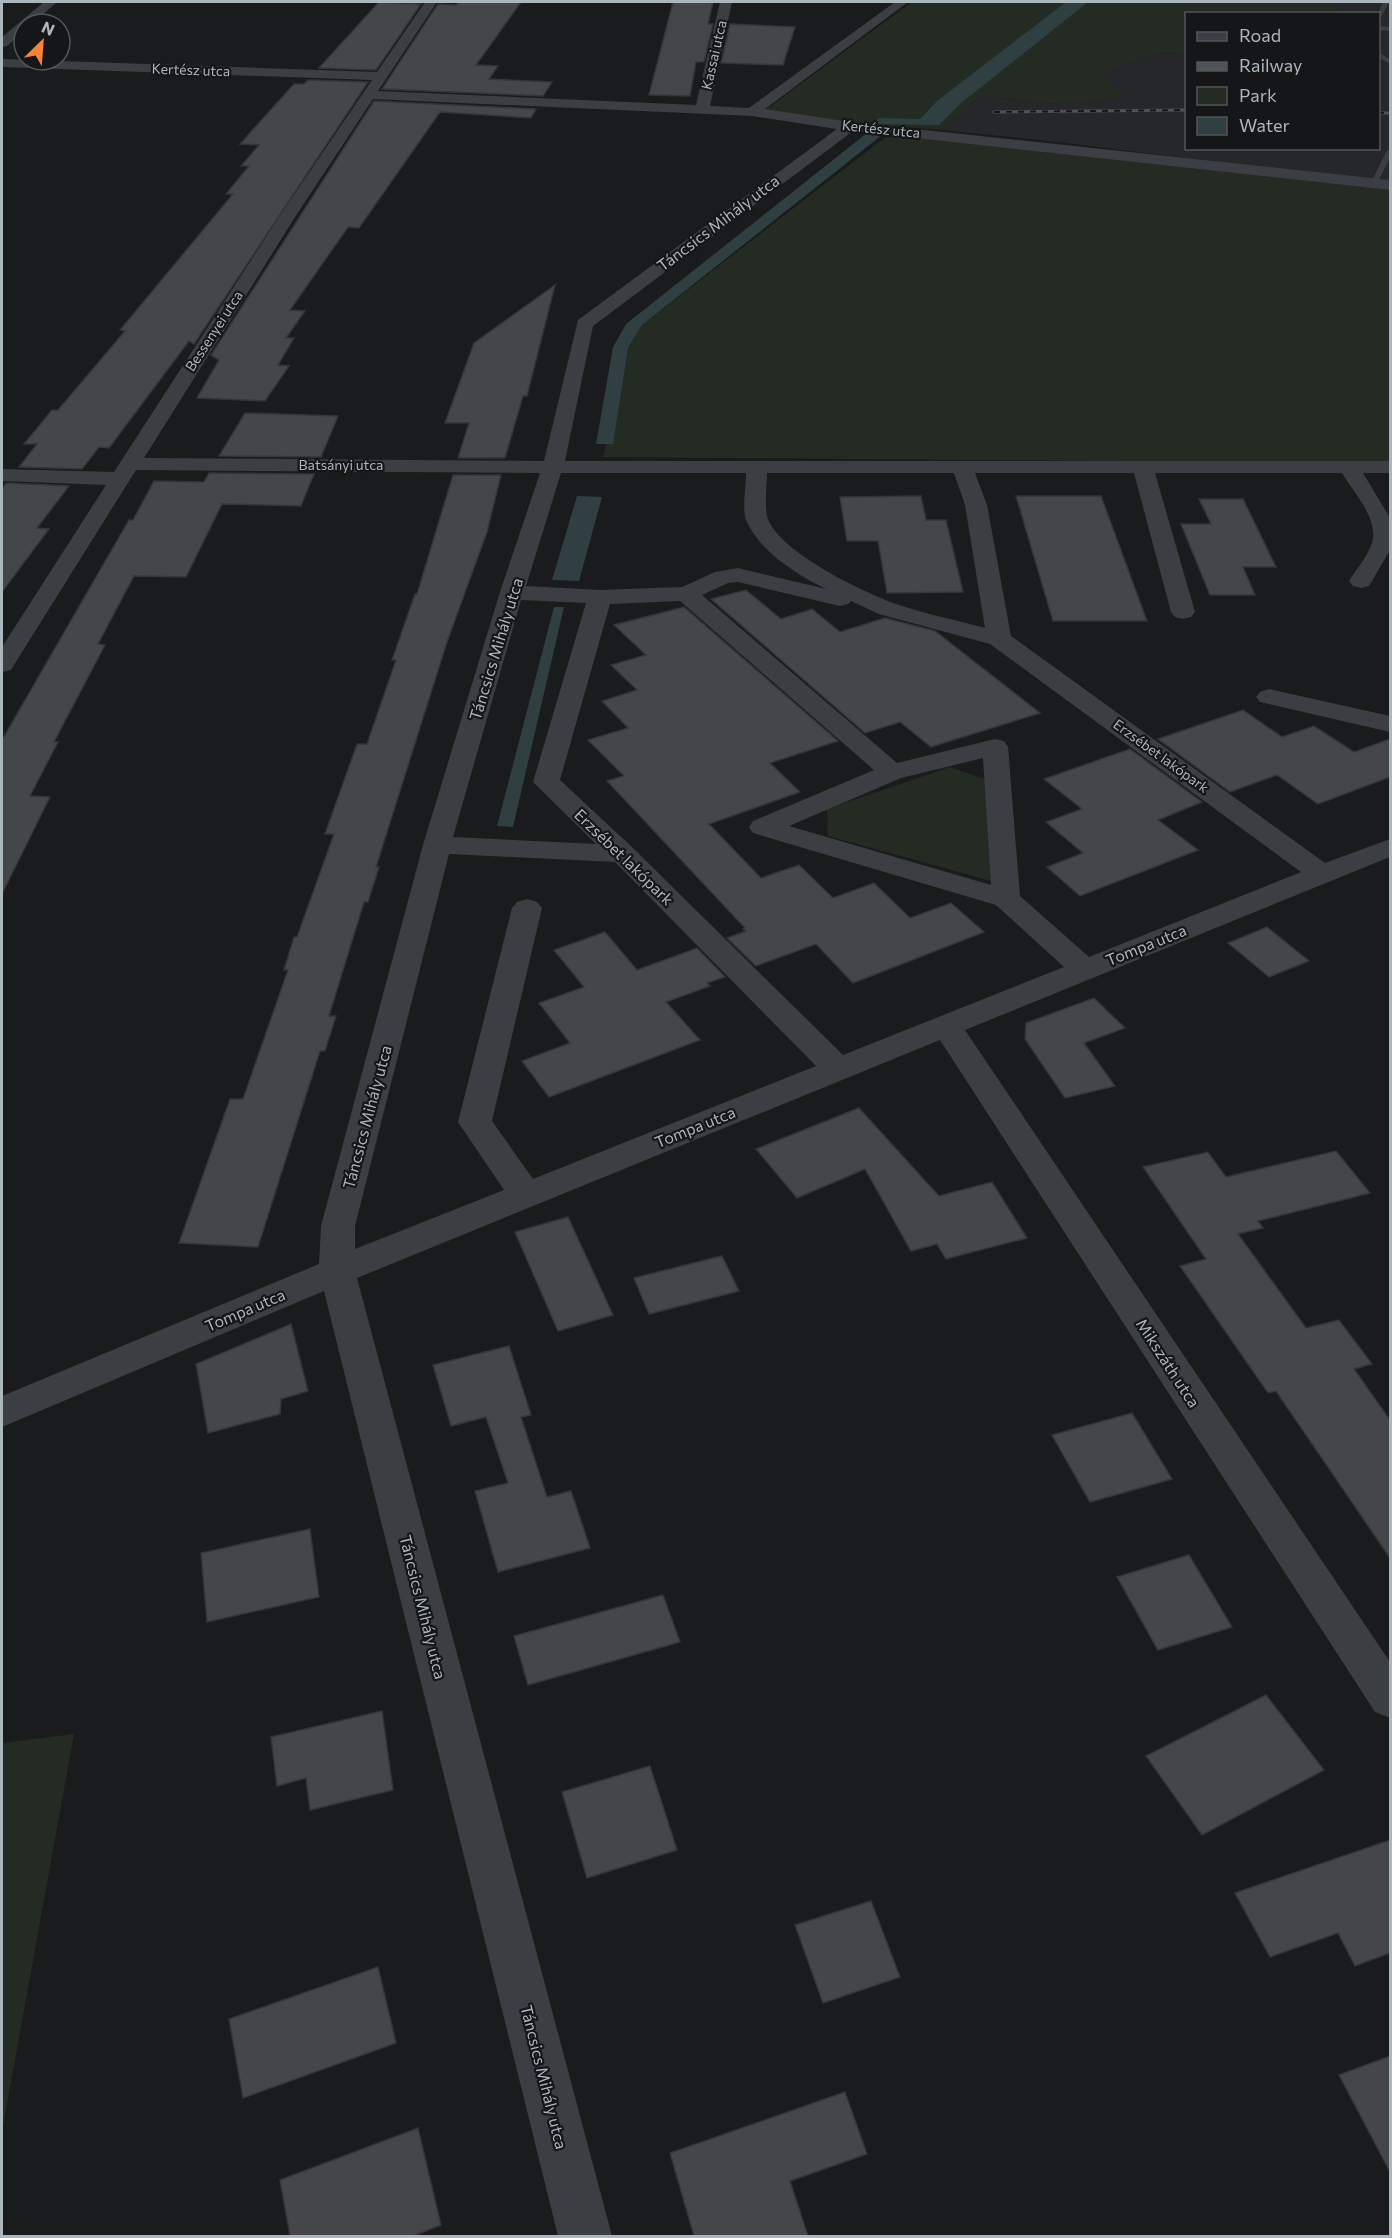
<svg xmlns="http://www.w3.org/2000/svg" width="1392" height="2238" viewBox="0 0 1392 2238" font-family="Commissioner,sans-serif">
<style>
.built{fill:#26272a}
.green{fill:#232b22}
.water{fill:#2f3f42}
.building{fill:#44464a;stroke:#343539;stroke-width:1.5}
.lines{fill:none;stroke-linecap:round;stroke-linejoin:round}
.lane{fill:#3b3e42;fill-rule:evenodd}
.street{fill:#3b3e42;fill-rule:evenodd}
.rail-casing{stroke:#4e5357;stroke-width:3}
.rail{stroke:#151618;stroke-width:2;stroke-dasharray:6;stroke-linecap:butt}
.labels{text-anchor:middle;stroke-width:4.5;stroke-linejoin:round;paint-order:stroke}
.far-street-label{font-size:14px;fill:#acb6bd;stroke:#151618}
.street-label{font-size:16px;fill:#acb6bd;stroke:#151618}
</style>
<rect width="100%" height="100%" fill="#1a1b1d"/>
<polygon class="built" points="1341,2 1390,2 1390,183 1041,140 942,130 980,96 1058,104 1127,98 1103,74 1156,53 1186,54 1186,148 1378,148 1378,14 1336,13"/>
<g class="green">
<polygon points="912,2 1341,2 1336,13 1186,14 1186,54 1156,53 1103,74 1127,98 1058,104 980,96 942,130 853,123 765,110"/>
<polygon points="891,133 1390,190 1390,463 603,457 628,348 642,325"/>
<polygon points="950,767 990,781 991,881 828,836 827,809"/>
<polygon points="74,1734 2,2132 2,1743"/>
</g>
<g class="water">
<polygon points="1066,2 1088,2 960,104 939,125 873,124 879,118 920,119 937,101"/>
<polygon points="867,133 882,135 642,325 628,348 613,444 596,444 613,347 626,324"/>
<polygon points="577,496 602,497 579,581 552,580"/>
<polygon points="554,607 564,607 513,827 497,826"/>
</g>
<g class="building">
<polygon points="379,2 421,4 376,70 319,68"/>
<polygon points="458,2 521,2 476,65 498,66 489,79 552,82 543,96 382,89 438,4 456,5"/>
<polygon points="673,2 713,2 708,24 713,24 704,62 696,62 690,96 649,95"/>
<polygon points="730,24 795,27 783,65 721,63"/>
<polygon points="308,80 368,82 194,344 189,341 109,448 99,447 82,469 19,467 37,444 24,444 52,410 58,410 125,331 120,330 233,194 226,194 249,166 241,166 259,145 240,144 294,84 304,84"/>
<polygon points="374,101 536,109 531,118 440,112 359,228 348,227 290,310 305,311 286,338 294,338 278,365 289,366 265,401 197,398 219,360 211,355"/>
<polygon points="555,285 527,396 523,396 505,458 458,458 469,423 445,423 474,343"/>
<polygon points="245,413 338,416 321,457 219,456"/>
<polygon points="209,473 314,474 301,506 222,504 186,577 134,576 98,644 105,645 54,742 58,742 30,796 50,797 2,894 2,740 129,520 133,520 154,481 204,482"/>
<polygon points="453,475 501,475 487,532 447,642 376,867 379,867 368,902 364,902 329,1016 336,1016 325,1051 320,1051 258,1247 179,1243 230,1099 243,1099 288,970 284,970 294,937 297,937 334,834 325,834 357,744 367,744 396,660 392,660 415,594 417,594"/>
<polygon points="6,483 69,486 37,528 49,529 2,592 2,489"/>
<polygon points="921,496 926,520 946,520 963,592 887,593 878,541 847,541 840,497"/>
<polygon points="1016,496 1101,496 1147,621 1053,621"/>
<polygon points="1199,499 1243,499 1276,567 1243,567 1255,595 1210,595 1181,524 1211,524"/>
<polygon points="746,590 781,619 812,609 840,632 885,618 935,631 1040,713 931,747 900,722 865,733 711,599"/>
<polygon points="684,607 838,741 770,763 800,792 709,824 761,878 799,865 833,898 874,883 910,918 951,903 984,932 853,983 816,944 756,966 727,938 746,931 743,929 745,928 607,781 624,776 588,740 628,728 602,701 637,690 611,665 646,655 614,625"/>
<polygon points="1243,710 1282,737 1314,726 1354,752 1390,739 1390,777 1318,804 1277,775 1230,792 1158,739"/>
<polygon points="1130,749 1202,802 1158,820 1198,850 1080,896 1047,867 1083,853 1046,822 1082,809 1044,779"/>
<polygon points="1267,927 1309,961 1269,977 1228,943"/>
<polygon points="605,932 637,970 697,948 725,977 707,983 710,986 666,1002 700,1040 549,1097 522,1061 570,1043 539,1003 584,987 554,950"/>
<polygon points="1094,998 1125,1028 1084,1043 1115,1086 1065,1098 1025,1039 1026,1023"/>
<polygon points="859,1108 939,1196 992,1182 1027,1238 946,1259 937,1244 911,1251 865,1169 797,1198 756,1149"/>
<polygon points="1336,1151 1370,1193 1258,1221 1263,1228 1238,1234 1306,1328 1339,1320 1372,1364 1354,1369 1390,1420 1390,1558 1276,1391 1268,1393 1180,1266 1206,1259 1143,1167 1208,1152 1226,1177"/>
<polygon points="568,1217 613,1315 558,1331 515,1232"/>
<polygon points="722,1256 739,1291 649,1314 634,1278"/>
<polygon points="291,1324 308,1391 281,1399 280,1414 208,1433 196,1364"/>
<polygon points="509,1346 531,1415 521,1417 547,1497 571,1491 590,1548 498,1572 475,1491 508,1483 486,1417 451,1426 433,1365"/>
<polygon points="1132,1413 1172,1479 1090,1502 1052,1435"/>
<polygon points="310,1529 319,1597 207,1622 201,1553"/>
<polygon points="1189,1555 1232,1627 1158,1650 1117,1577"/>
<polygon points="663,1595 680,1642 528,1685 514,1636"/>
<polygon points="1266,1695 1324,1770 1202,1835 1146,1756"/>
<polygon points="382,1711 393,1790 310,1810 306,1778 277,1786 271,1737"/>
<polygon points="650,1766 677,1850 587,1878 562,1792"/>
<polygon points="1390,1840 1390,1953 1355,1966 1338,1933 1270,1957 1235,1893"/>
<polygon points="871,1901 900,1977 823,2003 795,1925"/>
<polygon points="378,1967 396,2043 243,2098 229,2019"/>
<polygon points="1390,2056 1390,2172 1339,2075"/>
<polygon points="845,2092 867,2154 790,2181 808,2236 694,2236 670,2153"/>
<polygon points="418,2128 441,2225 413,2236 290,2236 280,2180"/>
</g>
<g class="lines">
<g class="lane">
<polygon points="1383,2 1389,2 1378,23 1378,14"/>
<polygon points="1378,26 1390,27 1390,31 1378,30"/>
<polygon points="1378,52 1390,59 1390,64 1378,57"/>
<polygon points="1387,150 1390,150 1390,158 1376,185 1370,185"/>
</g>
<g class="street">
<polygon points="44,2 57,2 32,24 24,24 24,31 7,46 2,47 2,37"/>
<path d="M 425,2 L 437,2 L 378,91 L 696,105 L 720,2 L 732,2 L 710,106 L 749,108 L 895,2 L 908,2 L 765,109 L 850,122 L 1390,180 L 1390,190 L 853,131 L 593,326 L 565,461 L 1390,461 L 1390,473 L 1363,473 L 1390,518 L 1390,550 L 1369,586 L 1361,588 L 1353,586 L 1349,581 C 1357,568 1376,547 1373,531 C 1371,510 1352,490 1342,473 L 1155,473 L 1195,612 L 1191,617 L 1183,619 L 1175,617 L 1171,612 L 1134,473 L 975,473 L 987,505 L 1011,636 L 1325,863 L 1390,839 L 1390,857 L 965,1030 L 1390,1662 L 1390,1718 L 1375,1712 L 940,1040 L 357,1278 L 612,2236 L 558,2236 L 324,1291 L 2,1427 L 2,1396 L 319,1264 L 321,1226 L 423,845 L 500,592 L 540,473 L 136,470 L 14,665 L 11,670 L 2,672 L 2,647 L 106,485 L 2,481 L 2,469 L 114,472 L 281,214 L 372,80 L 2,67 L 2,59 L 377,72 ZM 373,99 L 752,116 L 837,129 L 578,320 L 544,461 L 144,458 L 297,214 ZM 561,473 L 746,473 C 746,484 742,511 746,520 C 760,552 796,574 826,589 L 738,568 L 715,572 L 682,587 L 600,590 L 526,586 ZM 767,473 L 954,473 L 965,505 L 985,628 C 956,620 925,614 896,604 C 863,592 781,553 768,519 C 764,510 767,484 767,473 ZM 738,582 L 840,606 L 848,604 L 851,601 L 879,614 L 990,644 L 1301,872 L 1089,957 L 1020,896 L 1008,747 L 1004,741 L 995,739 L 897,763 L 702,595 L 728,583 ZM 521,600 L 586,603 L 533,782 L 596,844 L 453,837 ZM 680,601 L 874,770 L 753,821 L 749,827 L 753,833 L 996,905 L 1064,967 L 843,1055 L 633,848 L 560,780 L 610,604 ZM 983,758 L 991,885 L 789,826 L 901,778 ZM 449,854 L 615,862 L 816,1066 L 533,1179 L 492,1121 L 542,908 L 537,902 L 527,899 L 517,902 L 512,908 L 458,1122 L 504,1190 L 355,1249 L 355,1226 Z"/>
<polygon points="1269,689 1390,716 1390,732 1260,702 1256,697 1260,692"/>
</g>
<g class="rail-casing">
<g id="rail">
<polyline points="994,112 1186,110"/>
<polyline points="1378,113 1390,113"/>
</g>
</g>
<use href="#rail" class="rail"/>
</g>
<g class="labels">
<g class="far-street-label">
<text transform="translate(714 55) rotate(-77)" y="5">Kassai utca</text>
<text transform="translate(191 70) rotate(2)" y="5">Kertész utca</text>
<text transform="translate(881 129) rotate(6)" y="5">Kertész utca</text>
<text transform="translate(214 331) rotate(-57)" y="5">Bessenyei utca</text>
<text x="341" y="470">Batsányi utca</text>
<text transform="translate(1161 756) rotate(36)" y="5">Erzsébet lakópark</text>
</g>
<g class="street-label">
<text transform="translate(718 223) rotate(-37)" y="6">Táncsics Mihály utca</text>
<text transform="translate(496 649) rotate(-73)" y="6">Táncsics Mihály utca</text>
<text transform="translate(624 857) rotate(44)" y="6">Erzsébet lakópark</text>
<text transform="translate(1146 945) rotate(-22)" y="6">Tompa utca</text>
<text transform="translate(367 1117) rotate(-75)" y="6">Táncsics Mihály utca</text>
<text transform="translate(695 1127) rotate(-22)" y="6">Tompa utca</text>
<text transform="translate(245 1310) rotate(-23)" y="6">Tompa utca</text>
<text transform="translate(1168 1363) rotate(57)" y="6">Mikszáth utca</text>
<text transform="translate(423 1607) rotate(76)" y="6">Táncsics Mihály utca</text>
<text transform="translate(544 2077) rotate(76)" y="6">Táncsics Mihály utca</text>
</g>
</g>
<rect width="1392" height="2238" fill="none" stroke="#acb6bd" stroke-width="6"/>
<rect x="1185" y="12" width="195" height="138" fill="#151618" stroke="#51565a" stroke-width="1.5"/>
<rect x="1197" y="32" width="30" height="9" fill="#3b3e42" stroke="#51565a" stroke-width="1.5"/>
<text x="1239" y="42" font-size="18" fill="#acb6bd">Road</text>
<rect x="1197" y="62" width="30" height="9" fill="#4e5357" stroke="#51565a" stroke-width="1.5"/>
<text x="1239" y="72" font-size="18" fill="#acb6bd">Railway</text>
<rect x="1197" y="87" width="30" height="18" fill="#232b22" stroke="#51565a" stroke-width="1.5"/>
<text x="1239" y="102" font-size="18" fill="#acb6bd">Park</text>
<rect x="1197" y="117" width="30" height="18" fill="#2f3f42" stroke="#51565a" stroke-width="1.5"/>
<text x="1239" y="132" font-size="18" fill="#acb6bd">Water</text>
<g transform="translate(42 42) rotate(25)"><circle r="28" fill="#151618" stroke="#51565a" stroke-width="1.5"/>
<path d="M0-4.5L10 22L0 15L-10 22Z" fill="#fb8234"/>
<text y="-9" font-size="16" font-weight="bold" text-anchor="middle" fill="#acb6bd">N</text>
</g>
</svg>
